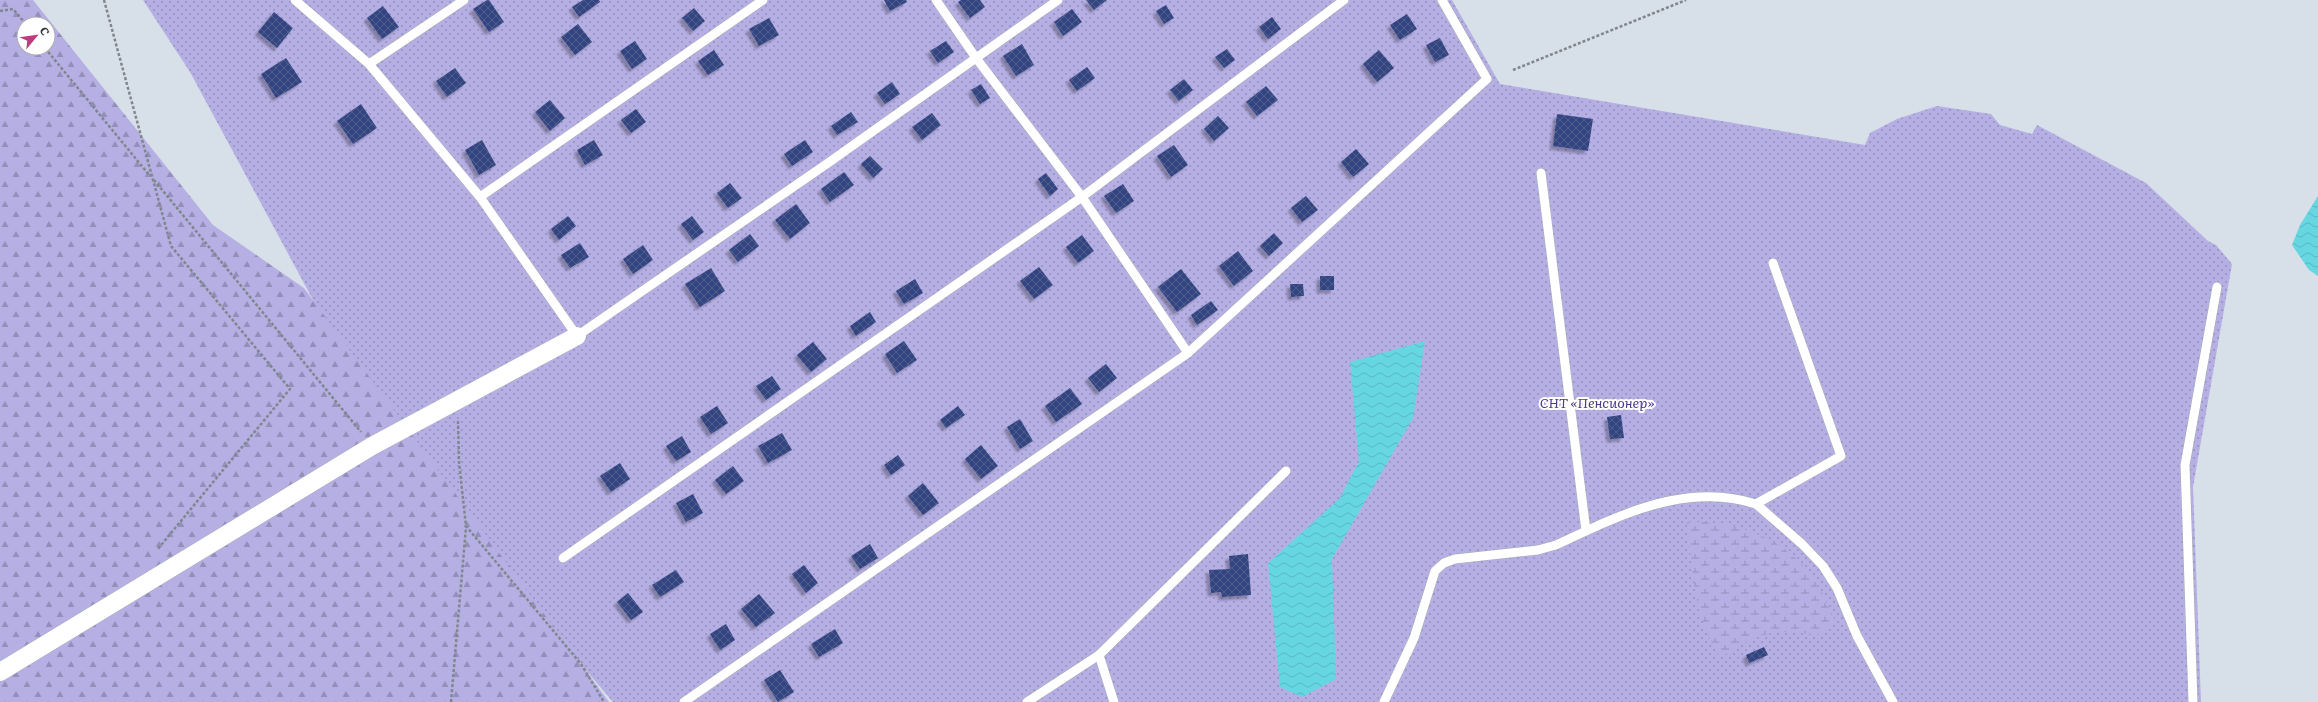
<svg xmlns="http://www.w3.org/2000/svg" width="2318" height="702" viewBox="0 0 2318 702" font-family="Literata,serif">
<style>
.grass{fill:url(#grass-dots)}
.forest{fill:url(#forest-firs);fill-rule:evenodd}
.wetland{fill:url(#wetland-marsh)}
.water{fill:url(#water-waves)}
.building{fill:url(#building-cross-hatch);filter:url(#shadow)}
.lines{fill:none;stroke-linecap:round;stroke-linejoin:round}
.service-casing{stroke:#a2abb4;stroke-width:10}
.minor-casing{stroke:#a2abb4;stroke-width:19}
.path{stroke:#80868c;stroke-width:2.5;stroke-dasharray:3 2;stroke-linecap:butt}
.service{stroke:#fff;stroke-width:9}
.minor{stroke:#fff;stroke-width:18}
.labels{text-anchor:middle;stroke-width:4;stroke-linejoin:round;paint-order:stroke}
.park-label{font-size:14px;font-style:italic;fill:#4d398c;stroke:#fff}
</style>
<defs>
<pattern id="grass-dots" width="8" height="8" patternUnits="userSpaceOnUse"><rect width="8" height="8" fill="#b6afe4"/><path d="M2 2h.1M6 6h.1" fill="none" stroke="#948fba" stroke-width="1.8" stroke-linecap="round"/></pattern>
<pattern id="forest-firs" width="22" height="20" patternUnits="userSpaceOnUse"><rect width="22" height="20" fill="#b6afe4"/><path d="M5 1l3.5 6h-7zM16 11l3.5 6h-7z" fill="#948fba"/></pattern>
<pattern id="wetland-marsh" width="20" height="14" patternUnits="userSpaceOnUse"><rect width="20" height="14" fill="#b6afe4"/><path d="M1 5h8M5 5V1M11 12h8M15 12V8" fill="none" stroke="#948fba"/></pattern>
<pattern id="water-waves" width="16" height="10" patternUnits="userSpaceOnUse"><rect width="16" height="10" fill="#66d6e1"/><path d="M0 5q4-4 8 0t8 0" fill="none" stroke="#59b8c2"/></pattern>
<pattern id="building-cross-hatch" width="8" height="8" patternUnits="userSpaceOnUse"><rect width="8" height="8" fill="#324480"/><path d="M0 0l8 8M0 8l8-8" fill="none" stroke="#4f5d8d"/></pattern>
<filter id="shadow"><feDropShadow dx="-3.5" dy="3.5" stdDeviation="1" flood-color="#0004"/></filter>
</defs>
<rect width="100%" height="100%" fill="#d7e0e9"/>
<polygon class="grass" points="143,0 1452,0 1500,84 1865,145 1870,133 1897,119 1937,106 1991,114 2000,125 2032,134 2037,125 2146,183 2208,241 2216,245 2232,264 2193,487 2201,702 613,702 387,437 190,72"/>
<path class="forest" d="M 0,0 L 33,0 L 213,225 L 304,288 L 609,702 L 0,702 ZM 24,24 L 48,24 L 48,48 L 24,48 Z"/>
<path class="wetland" d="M 1687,522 C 1740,521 1787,538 1818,585 C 1824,595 1828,607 1834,618 L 1831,626 L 1820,634 C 1809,635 1800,632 1789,632 C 1763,630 1740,644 1720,658 C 1693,612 1693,574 1687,522 Z"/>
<g class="water">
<polygon points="2318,196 2318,276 2309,270 2292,245 2300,225"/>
<polygon points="1425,341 1413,418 1332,559 1336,679 1302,697 1280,687 1268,563 1340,498 1359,461 1350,362"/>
</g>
<g class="building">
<polygon points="487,0 489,0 504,22 489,32 473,9"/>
<polygon points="583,0 599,0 600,2 579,17 572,7"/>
<polygon points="884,0 906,0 907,2 890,11"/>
<polygon points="961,0 980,0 985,7 970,18 958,2"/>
<polygon points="1086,0 1107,0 1094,10"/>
<polygon points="1166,5 1174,18 1164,24 1156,11"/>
<polygon points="383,6 399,27 382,39 367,18"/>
<polygon points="694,8 705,21 693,31 682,18"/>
<polygon points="1072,9 1082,22 1063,36 1054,22"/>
<polygon points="274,12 293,28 277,48 258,32"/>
<polygon points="1407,14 1417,29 1400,40 1390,25"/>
<polygon points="1272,17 1281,29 1268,39 1259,27"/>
<polygon points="769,18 779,35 759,46 749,29"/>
<polygon points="578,24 592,42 575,55 561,37"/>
<polygon points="1440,38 1449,55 1435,62 1426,45"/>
<polygon points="635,41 647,59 632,69 620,51"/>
<polygon points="946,41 954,52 938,63 930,51"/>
<polygon points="1022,44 1034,65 1016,76 1003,56"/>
<polygon points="1227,49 1235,60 1224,68 1215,57"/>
<polygon points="714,50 724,65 708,75 698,61"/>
<polygon points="1379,50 1394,68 1377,82 1363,64"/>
<polygon points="286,58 302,82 276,98 261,74"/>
<polygon points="1087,67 1095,78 1077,91 1069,80"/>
<polygon points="455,68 466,83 447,97 436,81"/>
<polygon points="1184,79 1193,90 1179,101 1170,90"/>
<polygon points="892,82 900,94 885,104 877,93"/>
<polygon points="981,84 990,98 980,104 971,90"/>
<polygon points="1266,86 1278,100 1257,116 1246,102"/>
<polygon points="550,100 565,118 550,131 535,112"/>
<polygon points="361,104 377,128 353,144 337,121"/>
<polygon points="636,109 646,122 631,133 621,120"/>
<polygon points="851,112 858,122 837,135 831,126"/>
<polygon points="932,113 941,125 922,140 912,127"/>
<polygon points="1557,114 1593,119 1588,151 1553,146"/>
<polygon points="1218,116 1229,128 1214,141 1204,129"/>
<polygon points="482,140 496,165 479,175 465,150"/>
<polygon points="594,140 603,155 585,165 577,150"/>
<polygon points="805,140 813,152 792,166 784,154"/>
<polygon points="1174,145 1188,165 1171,177 1157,156"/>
<polygon points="1356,149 1369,164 1353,177 1341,162"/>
<polygon points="870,156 883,169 873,178 861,164"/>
<polygon points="844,172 854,185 830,202 821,189"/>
<polygon points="1046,173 1058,189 1050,196 1038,179"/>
<polygon points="730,183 742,198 728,208 717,193"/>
<polygon points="1123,184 1134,201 1116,213 1104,196"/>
<polygon points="1306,196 1318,210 1302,222 1291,208"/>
<polygon points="796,204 810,223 790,239 775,220"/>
<polygon points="568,216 576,226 559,240 551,229"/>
<polygon points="692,216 704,232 693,240 681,224"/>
<polygon points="1274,233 1283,243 1269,256 1260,246"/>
<polygon points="750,234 759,246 738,262 729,250"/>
<polygon points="1082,235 1094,251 1078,263 1066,247"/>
<polygon points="580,243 589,257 570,268 561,255"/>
<polygon points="643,245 653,260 633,274 623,259"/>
<polygon points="1238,251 1253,271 1234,286 1219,266"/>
<polygon points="1039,267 1053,285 1034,299 1020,281"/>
<polygon points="711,268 725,291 700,307 685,284"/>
<polygon points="1181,269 1201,294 1177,312 1158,287"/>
<rect x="1320" y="276" width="14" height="14"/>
<polygon points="915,279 923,293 904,304 896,291"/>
<polygon points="1290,284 1303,284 1304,296 1291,297"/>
<polygon points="1211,301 1218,310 1197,325 1191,315"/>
<polygon points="870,312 876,322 856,336 850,326"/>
<polygon points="904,341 917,360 897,373 885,354"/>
<polygon points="813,342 827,359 811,372 797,355"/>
<polygon points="1106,364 1117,378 1099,392 1088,378"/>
<polygon points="772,376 781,389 766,400 756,386"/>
<polygon points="1070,388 1082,404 1056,422 1045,406"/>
<polygon points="717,406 728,423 711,434 700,417"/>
<polygon points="958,406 965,415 946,428 940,420"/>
<polygon points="1621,415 1624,438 1610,439 1607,417"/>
<polygon points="1020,419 1033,441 1020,449 1007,427"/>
<polygon points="782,433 792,450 768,463 758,446"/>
<polygon points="682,436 691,452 676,461 666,446"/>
<polygon points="981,445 998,466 981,479 965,459"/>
<polygon points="898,455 905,465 891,475 884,465"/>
<polygon points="620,463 630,479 611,492 600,476"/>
<polygon points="733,466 744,481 726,494 715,480"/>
<polygon points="923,483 939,503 923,515 908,496"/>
<polygon points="693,494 703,513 686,522 676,503"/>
<polygon points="870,544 878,558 860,569 851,556"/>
<polygon points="1248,554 1251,595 1222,597 1221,592 1211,593 1209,570 1230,569 1229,556"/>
<polygon points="804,565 818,583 806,593 792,574"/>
<polygon points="676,570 684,582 660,597 652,585"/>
<polygon points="628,593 643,612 631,620 617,602"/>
<polygon points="759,594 775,613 756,627 741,609"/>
<polygon points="726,624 735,640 720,650 710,634"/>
<polygon points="835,629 843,643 819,657 811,644"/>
<polygon points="1764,647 1768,655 1749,663 1746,655"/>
<polygon points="780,670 794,692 778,702 764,680"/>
</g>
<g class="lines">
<g class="service-casing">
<g id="service">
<polyline points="295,0 369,64 480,197 577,336 828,163 1058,0"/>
<polyline points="936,0 976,58 1082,197 1188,353"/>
<polyline points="369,64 464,0"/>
<polyline points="480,197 763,0"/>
<polyline points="1773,263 1841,456 1756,504 1802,544 1823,566 1837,588 1857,636 1893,702"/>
<path d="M 1586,531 C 1639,506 1698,485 1756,504"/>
<polyline points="563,558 1082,197 1344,0"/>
<polyline points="1099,655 1114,702"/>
<polyline points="684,702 1188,353 1487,79 1442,0"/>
<polyline points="1027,702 1099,655 1286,471"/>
<polyline points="1384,702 1414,638 1435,571 1444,563 1455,559 1538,550 1556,545 1586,531 1541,173"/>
<polyline points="2193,702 2185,465 2217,287"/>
</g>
</g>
<g class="minor-casing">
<polyline id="minor" points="0,672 372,446 577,336"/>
</g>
<g class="path">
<polyline points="104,0 171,246 290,389 157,550"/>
<polyline points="0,11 13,9 26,24"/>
<polyline points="45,48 150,176"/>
<polyline points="1513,70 1686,0"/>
<polyline points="154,180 361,432"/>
<polyline points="458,421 459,462 466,526 581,664 604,702"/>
<polyline points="451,702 466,527"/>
</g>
<use href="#service" class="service"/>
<use href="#minor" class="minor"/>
</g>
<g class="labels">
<g class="park-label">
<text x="1597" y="408">СНТ «Пенсионер»</text>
</g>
</g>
<g transform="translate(36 36) rotate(61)"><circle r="19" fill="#ffffff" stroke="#acaeaf"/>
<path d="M0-3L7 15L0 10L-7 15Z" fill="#c13b7c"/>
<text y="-6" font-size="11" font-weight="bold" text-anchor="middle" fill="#303437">С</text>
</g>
</svg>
